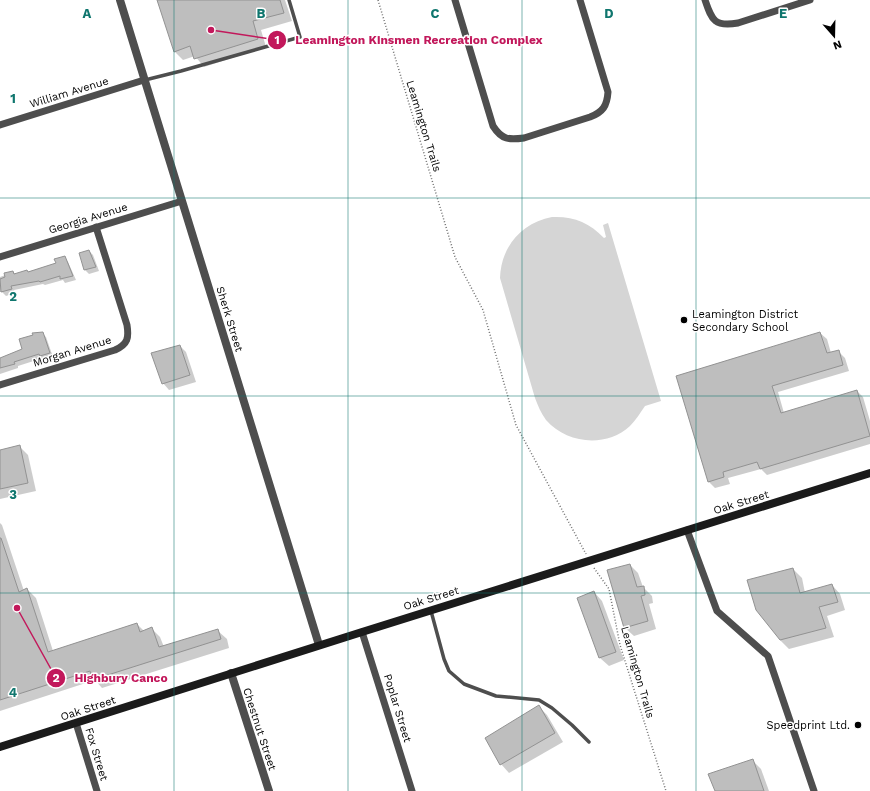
<svg xmlns="http://www.w3.org/2000/svg" width="870" height="791" viewBox="0 0 870 791" font-family="'Work Sans',sans-serif">
<style>
.green{fill:#d5d5d5}
.shadow{fill:#0003}
.building{fill:#bebebe;stroke:#929292}
.lines{fill:none;stroke-linecap:round;stroke-linejoin:round}
.path{stroke:#707070;stroke-width:1.5;stroke-dasharray:1 2;stroke-linecap:butt}
.service{stroke:#4e4e4e;stroke-width:3.5}
.minor{stroke:#4e4e4e;stroke-width:7}
.tertiary{stroke:#4e4e4e;stroke-width:8}
.secondary{stroke:#1b1b1b;stroke-width:8}
.grid{fill:none;stroke:#0f766e;stroke-width:1;stroke-opacity:0.55}
.poi-dot{fill:#000;stroke:#fff;stroke-width:1.5}
.labels{text-anchor:middle;stroke-width:3;stroke-linejoin:round;paint-order:stroke}
.street-label{font-size:11px;fill:#000;stroke:#fff}
.poi-label{font-size:11px;fill:#000;stroke:#fff;text-anchor:start}
.grid-label{font-size:13px;text-anchor:middle;font-weight:bold;fill:#0f766e;stroke:#fff;stroke-width:3;stroke-linejoin:round;paint-order:stroke}
.leader{fill:none;stroke:#c2185b;stroke-width:1.5}
.callout-dot{fill:#c2185b;stroke:#fff;stroke-width:1.5}
.mark-label{font-size:12px;text-anchor:middle;font-weight:bold;fill:#fff}
.callout-label{font-size:12px;text-anchor:middle;font-weight:bold;fill:#c2185b;stroke:#fff;stroke-width:3;stroke-linejoin:round;paint-order:stroke}
</style>
<rect width="100%" height="100%" fill="#fff"/>
<path class="green" d="M 552,217 C 573,216 589,222 604,238 L 606,237 L 603,225 L 608,223 L 661,401 L 645,406 C 640,413 636,420 630,426 C 606,448 567,444 546,420 C 541,413 538,406 535,398 L 500,278 C 501,247 521,223 552,217 Z"/>
<g class="shadow">
<polygon points="158,0 285,0 292,21 261,30 266,47 204,67 195,56 183,60 175,52"/>
<polygon points="89,251 93,255 99,271 89,274 85,270"/>
<polygon points="64,257 68,262 76,280 65,283 63,280 45,285 43,284 14,290 15,293 6,296 2,292 0,292 0,277 13,272 16,275 57,264"/>
<polygon points="42,333 46,337 53,357 45,359 43,358 18,366 18,368 0,374 0,359 23,349 34,336"/>
<polygon points="820,333 827,339 831,353 838,351 845,358 849,371 778,392 784,413 857,391 863,397 870,421 870,444 767,475 761,469 728,478 730,484 715,488 709,482 677,376"/>
<polygon points="180,346 186,352 196,382 169,390 163,383"/>
<polygon points="19,446 28,455 36,491 0,499 0,451"/>
<polygon points="0,523 2,525 24,591 27,589 36,598 53,651 137,624 144,631 152,629 160,637 164,647 218,631 227,639 229,648 102,688 95,680 0,711"/>
<polygon points="630,565 638,573 643,587 652,596 653,603 649,604 656,629 634,636 625,628"/>
<polygon points="793,569 802,578 805,593 832,585 840,594 845,610 827,616 834,637 789,649 780,640"/>
<polygon points="594,592 602,601 624,660 609,666 600,658"/>
<polygon points="539,707 547,715 563,742 509,773 501,764"/>
<polygon points="752,760 761,769 769,791 716,791"/>
</g>
<g class="building">
<polygon points="157,0 280,0 284,13 253,21 258,39 194,59 190,46 174,52"/>
<polygon points="89,250 96,267 84,270 79,253"/>
<polygon points="65,256 73,276 60,279 60,276 40,282 39,281 11,286 12,289 1,292 0,279 5,277 4,273 13,271 14,274 27,270 28,272 56,263 54,259"/>
<polygon points="43,332 50,353 40,356 39,354 14,362 15,364 0,368 0,358 22,349 19,339 33,335 32,333"/>
<polygon points="820,332 827,353 839,350 843,365 772,386 781,413 857,390 870,436 760,469 757,462 723,472 724,477 708,482 676,376"/>
<polygon points="180,345 190,375 162,384 151,353"/>
<polygon points="20,445 28,483 0,489 0,450"/>
<polygon points="0,538 1,538 19,592 27,588 48,652 137,623 140,632 152,627 159,647 218,629 221,639 92,680 90,671 0,700"/>
<polygon points="630,564 637,587 644,586 645,595 641,596 648,621 624,628 607,570"/>
<polygon points="793,568 800,593 832,584 838,602 819,607 826,628 780,640 756,610 747,580"/>
<polygon points="594,591 616,652 599,658 577,598"/>
<polygon points="539,705 555,733 500,765 485,738"/>
<polygon points="753,759 764,791 715,791 708,774"/>
</g>
<g class="lines">
<g class="path">
<polyline points="378,0 455,257 483,310 516,425 586,554"/>
<polyline points="594,568 609,589 620,645 666,791"/>
</g>
<g class="service">
<polyline points="145,80 181,71 300,37 289,0"/>
<polyline points="431,611 444,659 449,671 464,684 496,696 539,700 552,708 572,725 589,742"/>
</g>
<g class="minor">
<path d="M 455,0 L 493,126 C 502,140 509,140 524,138 L 590,117 C 603,112 607,106 608,92 L 580,0"/>
<path d="M 705,0 C 712,21 715,27 738,23 L 810,0"/>
<polyline points="0,125 144,80"/>
<polyline points="0,257 182,201"/>
<path d="M 0,385 L 115,350 C 128,344 129,338 127,325 L 96,227"/>
<polyline points="687,530 717,611 768,656 814,791"/>
<polyline points="362,632 412,791"/>
<polyline points="76,723 97,791"/>
</g>
<g class="tertiary">
<polyline points="120,0 319,645"/>
<polyline points="231,673 269,791"/>
</g>
<polyline class="secondary" points="0,747 362,632 870,473"/>
</g>
<path class="grid" d="M 174,0 L 174,791M 348,0 L 348,791M 522,0 L 522,791M 696,0 L 696,791M 0,198 L 870,198M 0,396 L 870,396M 0,593 L 870,593"/>
<g class="poi-dot">
<circle cx="684" cy="320" r="4"/>
<circle cx="858" cy="725" r="4"/>
</g>
<g class="labels">
<g class="street-label">
<text transform="translate(69 92) rotate(-17)" y="4">William Avenue</text>
<text transform="translate(424 126) rotate(73)" y="4">Leamington Trails</text>
<text transform="translate(88 218) rotate(-17)" y="4">Georgia Avenue</text>
<text transform="translate(230 319) rotate(73)" y="4">Sherk Street</text>
<text transform="translate(72 351) rotate(-17)" y="4">Morgan Avenue</text>
<text transform="translate(741 502) rotate(-17)" y="4">Oak Street</text>
<text transform="translate(431 598) rotate(-17)" y="4">Oak Street</text>
<text transform="translate(638 672) rotate(74)" y="4">Leamington Trails</text>
<text transform="translate(88 708) rotate(-18)" y="4">Oak Street</text>
<text transform="translate(398 708) rotate(73)" y="4">Poplar Street</text>
<text transform="translate(260 729) rotate(72)" y="4">Chestnut Street</text>
<text transform="translate(97 754) rotate(73)" y="4">Fox Street</text>
</g>
<g class="poi-label">
<text x="692" y="318">Leamington District<tspan x="692" dy="13">Secondary School</tspan></text>
<text x="850" y="729" text-anchor="end">Speedprint Ltd.</text>
</g>
</g>
<g class="grid-label">
<text x="87" y="18">A</text>
<text x="261" y="18">B</text>
<text x="435" y="18">C</text>
<text x="609" y="18">D</text>
<text x="783" y="18">E</text>
<text x="13" y="103">1</text>
<text x="13" y="301">2</text>
<text x="13" y="499">3</text>
<text x="13" y="697">4</text>
</g>
<path class="leader" d="M211 30L277 40M17 608L56 678"/>
<g class="callout-dot">
<circle cx="211" cy="30" r="4"/>
<circle cx="17" cy="608" r="4"/>
<circle cx="277" cy="40" r="10"/>
<circle cx="56" cy="678" r="10"/>
</g>
<g class="mark-label">
<text x="277" y="44">1</text>
<text x="56" y="682">2</text>
</g>
<g class="callout-label">
<text x="419" y="44">Leamington Kinsmen Recreation Complex</text>
<text x="121" y="682">Highbury Canco</text>
</g>
<g transform="translate(834 36) rotate(160)" stroke="#ffffff" stroke-width="3" paint-order="stroke">
<path d="M0-3L7 15L0 10L-7 15Z" fill="#000000"/>
<text y="-6" font-size="11" font-weight="bold" text-anchor="middle" fill="#000000">N</text>
</g>
</svg>
